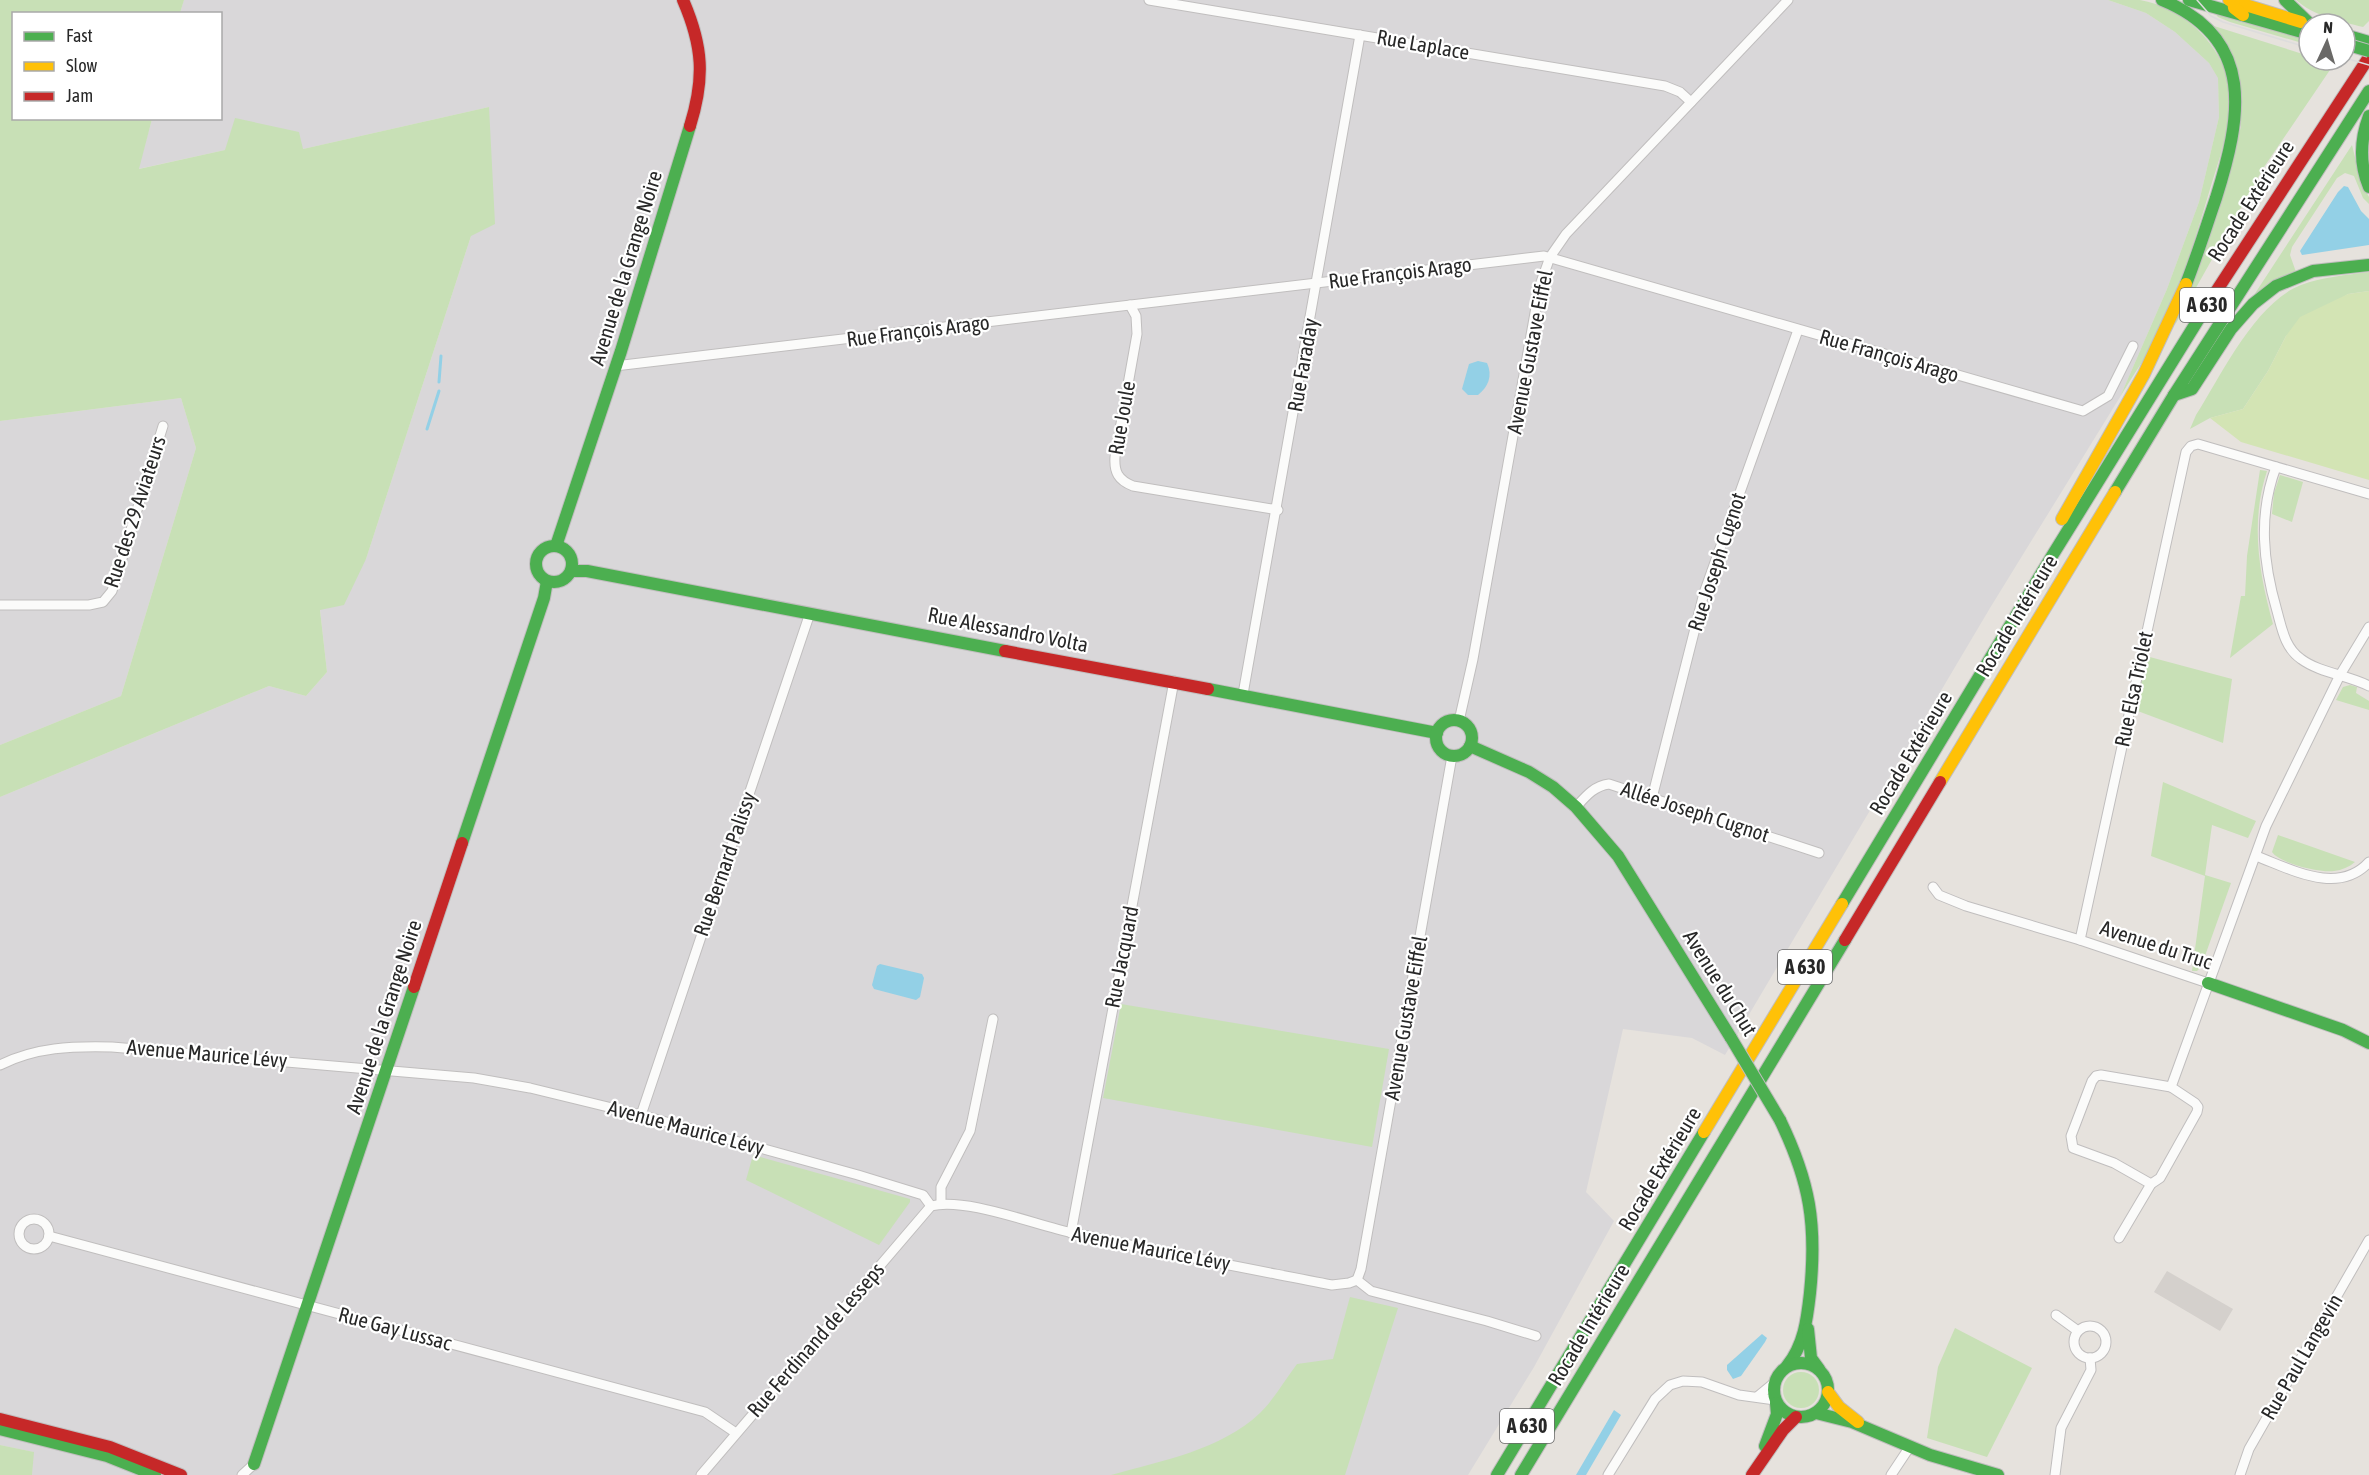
<svg xmlns="http://www.w3.org/2000/svg" width="2369" height="1475" viewBox="0 0 2369 1475" font-family="'Asap Condensed',sans-serif">
<style>
.industrial{fill:#d9d7d9}
.green{fill:#c8e0b6}
.pitch{fill:#d3e4b4}
.plaza{fill:#d4d0cc}
.water{fill:#93d0e6}
.lines{fill:none;stroke-linecap:round;stroke-linejoin:round}
.stream{stroke:#93d0e6;stroke-width:3}
.street-casing{stroke:#c0bebe;stroke-width:11}
.fast-casing{stroke:#c0bebe;stroke-width:14}
.slow-casing{stroke:#c0bebe;stroke-width:14}
.jam-casing{stroke:#c0bebe;stroke-width:14}
.street{stroke:#fbfbfa;stroke-width:9}
.fast{stroke:#4caf50;stroke-width:12}
.slow{stroke:#ffc107;stroke-width:12}
.jam{stroke:#c62828;stroke-width:12}
.tram{stroke:#dddcdd;stroke-width:1.5}
.fast-bridge-casing{stroke:#c0bebe;stroke-width:14;stroke-linecap:butt}
.fast-bridge{stroke:#4caf50;stroke-width:12}
.labels{text-anchor:middle;stroke-width:4.5;stroke-linejoin:round;paint-order:stroke}
.shield{fill:#fff;stroke:#686868;stroke-width:1.5}
.shield-label{font-size:20px;font-weight:bold;fill:#282828}
.street-label{font-size:21px;fill:#282828;stroke:#fff}
</style>
<rect width="100%" height="100%" fill="#e6e2dd"/>
<g class="industrial">
<polygon points="184,0 2108,0 2146,13 2175,32 2209,63 2218,77 2219,117 2199,202 2167,289 2120,397 1990,608 1725,1055 1692,1038 1623,1029 1586,1192 1614,1221 1534,1367 1468,1475 32,1475 33,1452 0,1445 0,797 269,686 306,696 327,672 320,609 366,559 471,236 489,107 303,149 225,150 138,169 152,119 220,118 220,14 180,13"/>
<polygon points="181,398 196,448 121,696 0,745 0,421"/>
</g>
<g class="green">
<polygon points="0,0 184,0 180,13 14,14 14,118 152,119 139,169 225,150 235,118 299,132 303,149 489,107 495,224 471,236 366,559 344,605 320,610 327,672 306,696 269,686 0,797 0,745 121,696 196,448 181,398 0,421"/>
<path d="M 2108,0 C 2118,0 2130,0 2140,0 C 2182,7 2223,44 2229,87 C 2233,121 2220,157 2210,189 C 2196,237 2181,285 2160,330 C 2149,353 2133,375 2120,397 L 2167,289 L 2199,202 L 2219,117 L 2218,78 L 2209,63 L 2175,32 L 2146,13 Z"/>
<path d="M 2296,0 L 2369,0 L 2369,21 L 2363,27 C 2340,21 2314,16 2296,0 Z"/>
<polygon points="2214,12 2309,39 2309,45 2230,22 2218,17"/>
<polygon points="2214,26 2309,56 2309,60 2322,60 2334,64 2264,167 2175,325 2241,127"/>
<polygon points="2352,145 2361,182 2369,197 2369,204 2363,198 2354,176 2345,173 2337,178 2292,247 2290,255 2296,272 2254,295"/>
<path d="M 2369,272 L 2369,291 L 2348,294 L 2286,336 L 2268,371 L 2243,409 L 2210,418 L 2190,429 L 2196,415 C 2222,374 2255,303 2301,285 C 2322,277 2347,275 2369,272 Z"/>
<path d="M 2260,470 L 2267,471 C 2250,522 2259,574 2273,624 L 2230,658 L 2241,596 L 2245,596 L 2247,556 Z"/>
<polygon points="2280,475 2303,482 2292,522 2272,514 2274,493"/>
<polygon points="2146,656 2232,679 2223,743 2135,710"/>
<polygon points="2350,685 2357,687 2356,693 2369,701 2369,710 2336,700 2343,687"/>
<polygon points="2163,782 2256,821 2248,838 2212,825 2205,875 2231,883 2201,967 2197,971 2192,971 2205,876 2151,856"/>
<path d="M 2278,835 L 2355,862 C 2349,867 2342,870 2334,871 C 2320,873 2279,863 2272,852 Z"/>
<polygon points="1121,1004 1389,1049 1372,1147 1103,1098"/>
<polygon points="753,1155 910,1199 910,1202 879,1245 746,1180"/>
<path d="M 1350,1297 L 1398,1308 L 1345,1475 L 1111,1475 C 1161,1461 1221,1450 1260,1413 C 1274,1399 1285,1380 1297,1364 L 1333,1359 Z"/>
<polygon points="1955,1328 2032,1368 1987,1457 1927,1438 1938,1367"/>
<circle cx="1801" cy="1390" r="18"/>
<polygon points="0,1445 34,1452 32,1475 0,1475"/>
</g>
<polygon class="pitch" points="2369,291 2369,480 2241,442 2210,418 2243,409 2268,371 2286,336 2300,317 2348,294"/>
<polygon class="plaza" points="2167,1271 2233,1309 2220,1331 2154,1292"/>
<g class="water">
<polygon points="2344,186 2348,187 2361,211 2369,219 2369,245 2302,255 2300,251 2338,192"/>
<path d="M 1478,361 L 1487,363 C 1493,376 1488,387 1478,395 L 1468,395 L 1462,389 L 1469,364 Z"/>
<polygon points="880,964 922,974 924,978 920,997 916,1000 874,989 872,985 877,966"/>
<polygon points="1762,1334 1767,1338 1765,1342 1741,1376 1733,1379 1727,1370 1727,1365"/>
<polygon points="1614,1410 1621,1415 1586,1475 1576,1475"/>
</g>
<g class="lines">
<g class="stream">
<polyline points="439,382 441,356"/>
<polyline points="427,429 439,391"/>
</g>
<g class="street-casing">
<g id="street">
<polyline points="1149,0 1665,86 1680,92 1691,102"/>
<path d="M 1130,305 L 1136,316 L 1137,334 L 1115,457 C 1114,472 1118,480 1133,486 L 1278,510"/>
<polyline points="615,366 1544,256 2083,411 2108,396 2133,346"/>
<path d="M 2276,467 C 2258,515 2263,563 2277,611 C 2282,629 2285,648 2301,659 C 2320,673 2348,675 2369,686"/>
<polyline points="0,605 89,605 103,602 112,591 163,426"/>
<polyline points="1243,694 1360,35"/>
<polyline points="1459,721 1473,659 1540,285 1550,257 1566,234 1788,0"/>
<polyline points="1652,798 1704,593 1798,330"/>
<path d="M 1576,807 C 1586,796 1594,786 1609,784 L 1819,853"/>
<path d="M 2256,856 C 2291,869 2338,896 2369,862"/>
<polyline points="1933,887 1939,895 1966,906 2080,940 2208,983"/>
<polyline points="2080,940 2186,452 2191,446 2198,444 2369,494"/>
<path d="M 0,1065 C 36,1047 72,1046 112,1047 L 474,1078 L 530,1088 L 641,1115 L 858,1175 L 923,1195 L 931,1206"/>
<polyline points="641,1115 810,613"/>
<polyline points="2151,1184 2114,1163 2073,1148 2071,1136 2092,1081 2096,1076 2101,1075 2171,1087"/>
<polyline points="941,1203 941,1187 970,1131 993,1019"/>
<path d="M 931,1206 C 966,1197 1035,1225 1073,1233 C 1159,1252 1245,1268 1332,1285 L 1349,1283 L 1357,1280"/>
<circle cx="34" cy="1234" r="15"/>
<polyline points="1071,1233 1174,681"/>
<polyline points="49,1236 705,1412 736,1433"/>
<polyline points="2119,1238 2151,1184 2160,1178 2197,1112 2198,1107 2195,1103 2171,1087 2266,826 2340,675 2369,627"/>
<polyline points="1357,1280 1361,1269 1452,756"/>
<polyline points="1357,1280 1371,1291 1487,1321 1536,1336"/>
<polyline points="2056,1315 2078,1331"/>
<circle cx="2090" cy="1342" r="16"/>
<polyline points="1757,1397 1774,1383"/>
<polyline points="242,1475 254,1464"/>
<polyline points="701,1475 931,1206"/>
<polyline points="1608,1475 1655,1399 1670,1385 1683,1381 1702,1382 1739,1395 1775,1400"/>
<polyline points="1891,1475 1909,1448"/>
<polyline points="2055,1475 2061,1428 2091,1370 2090,1358"/>
<polyline points="2240,1475 2249,1449 2369,1240"/>
</g>
</g>
<g class="fast-casing">
<g id="fast">
<path d="M 2162,0 C 2257,39 2241,118 2216,198 C 2206,227 2197,256 2186,284"/>
<polyline points="2189,0 2309,34"/>
<polyline points="2285,0 2310,24"/>
<polyline points="2345,35 2369,42"/>
<path d="M 2369,116 C 2360,140 2359,163 2369,187"/>
<polyline points="2174,395 2192,389 2231,329 2253,304 2276,286 2313,271 2369,265"/>
<polyline points="2115,492 2174,395 2369,91"/>
<circle cx="554" cy="564" r="18"/>
<polyline points="556,546 621,351 690,126"/>
<polyline points="571,571 587,571 1005,651"/>
<polyline points="1208,689 1437,733"/>
<circle cx="1454" cy="738" r="18"/>
<polyline points="1470,746 1529,772 1553,787 1576,807 1618,856 1731,1038"/>
<polyline points="462,843 544,598 547,581"/>
<polyline points="1842,904 2052,556 2206,307"/>
<polyline points="2208,983 2343,1030 2369,1043"/>
<path d="M 1780,1120 C 1810,1182 1817,1224 1810,1293 C 1807,1320 1804,1345 1787,1366"/>
<polyline points="1808,1329 1811,1358 1819,1369"/>
<circle cx="1801" cy="1390" r="27"/>
<polyline points="1816,1413 1852,1422 1930,1455 1998,1475"/>
<polyline points="0,1429 107,1456 155,1475"/>
<polyline points="1765,1446 1777,1414 1776,1403"/>
<polyline points="254,1464 414,987"/>
<polyline points="1497,1475 1704,1132"/>
<polyline points="1521,1475 1845,940"/>
</g>
</g>
<g class="slow-casing">
<g id="slow">
<polyline points="2229,0 2301,22"/>
<polyline points="2233,0 2234,8 2243,15"/>
<polyline points="2062,519 2144,374 2186,284"/>
<polyline points="1940,782 2115,492"/>
<polyline points="1704,1132 1842,904"/>
<polyline points="1828,1392 1839,1407 1858,1422"/>
</g>
</g>
<g class="jam-casing">
<g id="jam">
<path d="M 683,0 C 703,46 705,78 690,126"/>
<polyline points="2206,307 2369,57"/>
<polyline points="1005,651 1208,689"/>
<polyline points="1845,940 1940,782"/>
<polyline points="414,987 462,843"/>
<polyline points="0,1419 110,1447 181,1475"/>
<polyline points="1752,1475 1783,1430 1796,1417"/>
</g>
</g>
<use href="#street" class="street"/>
<use href="#fast" class="fast"/>
<use href="#slow" class="slow"/>
<use href="#jam" class="jam"/>
<g class="tram">
<polyline points="2197,0 2211,16 2223,22 2309,48"/>
<polyline points="2345,58 2369,65"/>
</g>
<g class="fast-bridge-casing">
<g id="fast-bridge">
<polyline points="2345,44 2369,51"/>
<polyline points="1731,1038 1780,1120"/>
</g>
</g>
<use href="#fast-bridge" class="fast-bridge"/>
</g>
<g class="labels">
<g class="shield">
<rect x="2180" y="288" width="54" height="34" rx="4.5"/>
<rect x="1778" y="950" width="54" height="34" rx="4.5"/>
<rect x="1500" y="1409" width="54" height="34" rx="4.5"/>
</g>
<g class="shield-label">
<text x="2207" y="312">A 630</text>
<text x="1805" y="974">A 630</text>
<text x="1527" y="1433">A 630</text>
</g>
<g class="street-label">
<text transform="translate(1423 45) rotate(10)" y="7">Rue Laplace</text>
<text transform="translate(2251 201) rotate(-57)" y="7">Rocade Extérieure</text>
<text transform="translate(626 268) rotate(-73)" y="7">Avenue de la Grange Noire</text>
<text transform="translate(1400 273) rotate(-7)" y="7">Rue François Arago</text>
<text transform="translate(918 331) rotate(-7)" y="7">Rue François Arago</text>
<text transform="translate(1530 352) rotate(-79)" y="7">Avenue Gustave Eiffel</text>
<text transform="translate(1889 356) rotate(16)" y="7">Rue François Arago</text>
<text transform="translate(1303 365) rotate(-80)" y="7">Rue Faraday</text>
<text transform="translate(1122 418) rotate(-80)" y="7">Rue Joule</text>
<text transform="translate(135 512) rotate(-72)" y="7">Rue des 29 Aviateurs</text>
<text transform="translate(1717 562) rotate(-72)" y="7">Rue Joseph Cugnot</text>
<text transform="translate(2017 616) rotate(-59)" y="7">Rocade Intérieure</text>
<text transform="translate(1008 630) rotate(11)" y="7">Rue Alessandro Volta</text>
<text transform="translate(2134 689) rotate(-78)" y="7">Rue Elsa Triolet</text>
<text transform="translate(1911 753) rotate(-59)" y="7">Rocade Extérieure</text>
<text transform="translate(1695 812) rotate(18)" y="7">Allée Joseph Cugnot</text>
<text transform="translate(725 864) rotate(-71)" y="7">Rue Bernard Palissy</text>
<text transform="translate(2156 945) rotate(18)" y="7">Avenue du Truc</text>
<text transform="translate(1122 957) rotate(-79)" y="7">Rue Jacquard</text>
<text transform="translate(1720 983) rotate(58)" y="7">Avenue du Chut</text>
<text transform="translate(384 1017) rotate(-72)" y="7">Avenue de la Grange Noire</text>
<text transform="translate(1406 1018) rotate(-80)" y="7">Avenue Gustave Eiffel</text>
<text transform="translate(207 1054) rotate(5)" y="7">Avenue Maurice Lévy</text>
<text transform="translate(686 1128) rotate(15)" y="7">Avenue Maurice Lévy</text>
<text transform="translate(1660 1169) rotate(-59)" y="7">Rocade Extérieure</text>
<text transform="translate(1151 1249) rotate(11)" y="7">Avenue Maurice Lévy</text>
<text transform="translate(1589 1325) rotate(-59)" y="7">Rocade Intérieure</text>
<text transform="translate(395 1329) rotate(15)" y="7">Rue Gay Lussac</text>
<text transform="translate(816 1340) rotate(-49)" y="7">Rue Ferdinand de Lesseps</text>
<text transform="translate(2302 1357) rotate(-60)" y="7">Rue Paul Langevin</text>
</g>
</g>
<rect x="12" y="12" width="210" height="108" fill="#ffffff" stroke="#a9a9a9" stroke-width="1.5"/>
<rect x="24" y="32" width="30" height="9" fill="#4caf50" stroke="#a9a9a9" stroke-width="1.5"/>
<text x="66" y="42" font-size="18" fill="#282828">Fast</text>
<rect x="24" y="62" width="30" height="9" fill="#ffc107" stroke="#a9a9a9" stroke-width="1.5"/>
<text x="66" y="72" font-size="18" fill="#282828">Slow</text>
<rect x="24" y="92" width="30" height="9" fill="#c62828" stroke="#a9a9a9" stroke-width="1.5"/>
<text x="66" y="102" font-size="18" fill="#282828">Jam</text>
<g transform="translate(2327 42) rotate(4)"><circle r="28" fill="#ffffff" stroke="#a9a9a9" stroke-width="1.5"/>
<path d="M0-4.5L10 22L0 15L-10 22Z" fill="#6a6967"/>
<text y="-9" font-size="16" font-weight="bold" text-anchor="middle" fill="#282828">N</text>
</g>
</svg>
